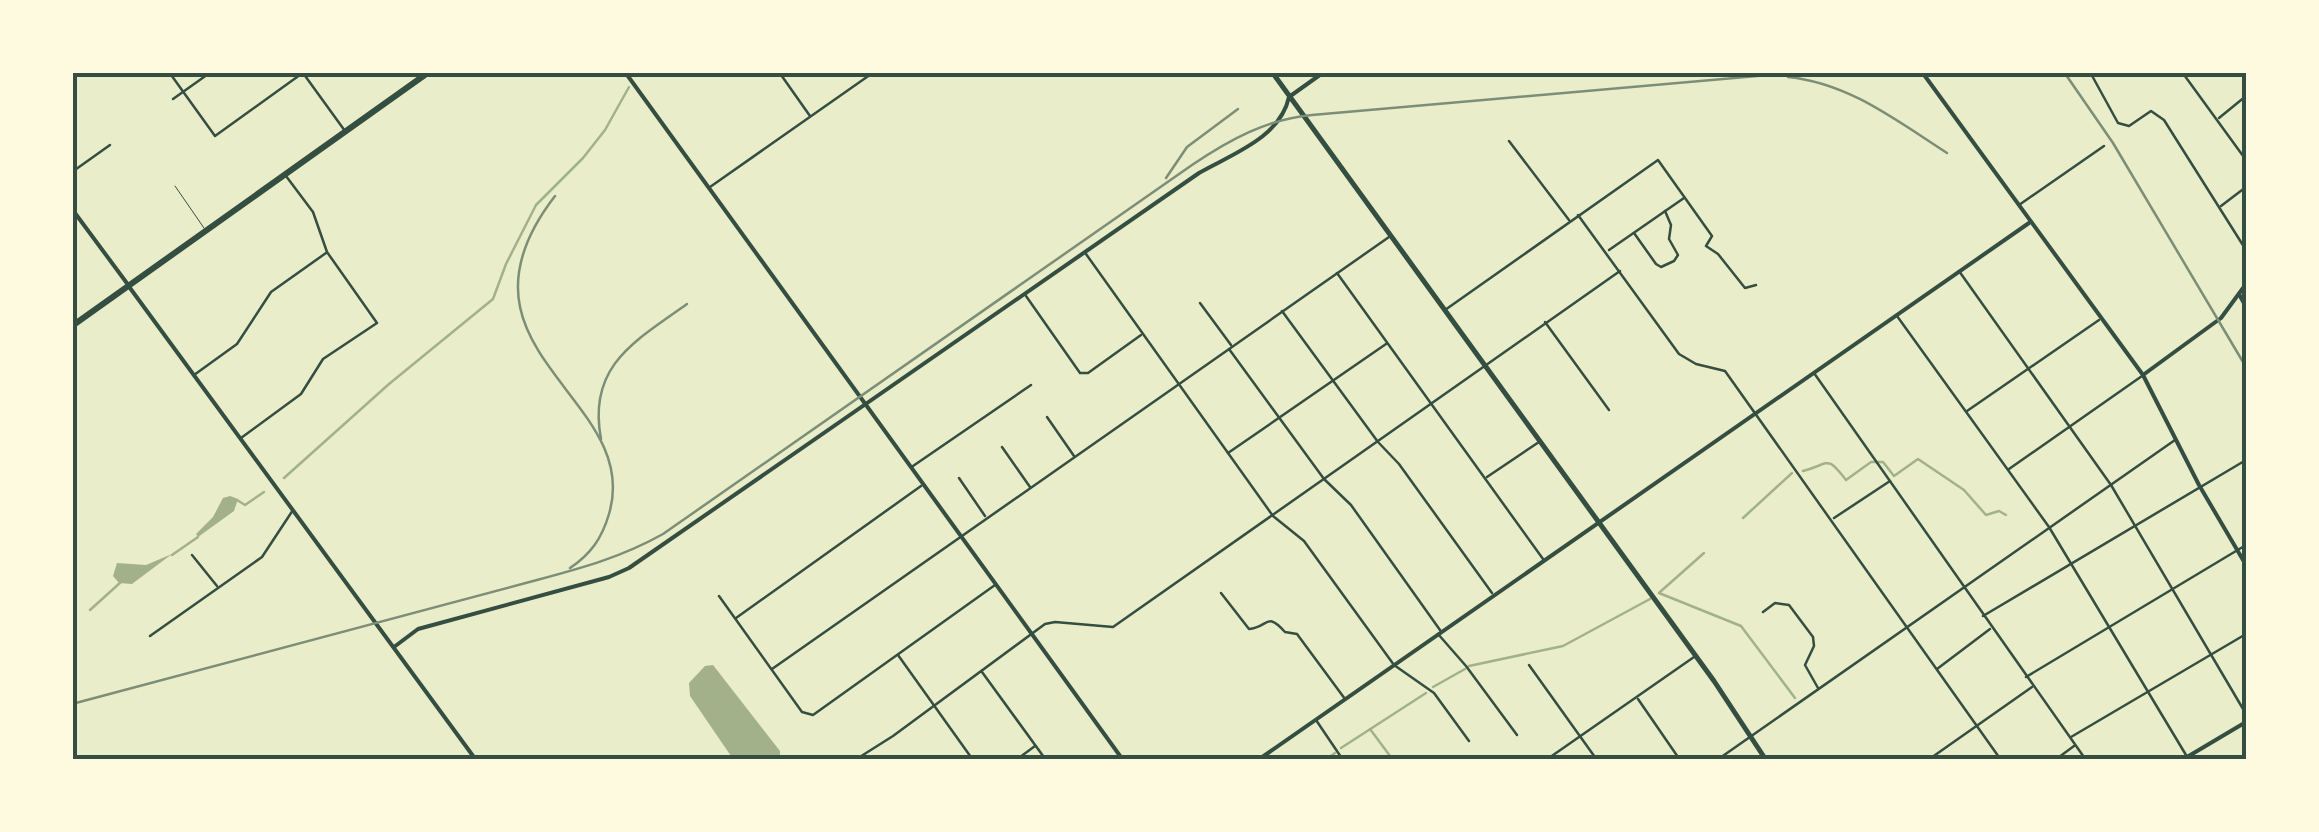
<svg xmlns="http://www.w3.org/2000/svg" width="2319" height="832" viewBox="0 0 2319 832" font-family="'Exo 2',sans-serif">
<style>
.water{fill:#a3b18a}
.lines{fill:none;stroke-linecap:round;stroke-linejoin:round}
.stream{stroke:#a3b18a;stroke-width:2.5}
.service{stroke:#344e41;stroke-width:1}
.minor{stroke:#344e41;stroke-width:2.5}
.tertiary{stroke:#344e41;stroke-width:4}
.secondary{stroke:#344e41;stroke-width:4}
.primary{stroke:#344e41;stroke-width:5}
.trunk{stroke:#344e41;stroke-width:6}
.rail{stroke:#7c8e77;stroke-width:2.5}
.neatline{fill:none;stroke:#344e41;stroke-width:4}
</style>
<rect width="100%" height="100%" fill="#e9edc9"/>
<g class="water">
<polygon points="230,496 238,499 234,511 198,537 196,534 213,517 223,498"/>
<polygon points="172,554 132,584 119,583 113,576 117,563 146,565"/>
<polygon points="713,665 780,751 780,759 733,759 690,696 689,683 705,666"/>
</g>
<g class="lines">
<g class="stream">
<polyline points="634,72 636,76"/>
<path d="M 1803,471 C 1830,464 1826,454 1846,480 L 1871,462 L 1883,462 L 1894,476 L 1918,459 L 1964,490 L 1986,515 L 1999,511 L 2006,515"/>
<polyline points="284,478 389,384 493,299 506,264 536,205 583,158 605,130 629,87"/>
<polyline points="237,500 245,505 264,492"/>
<polyline points="1743,518 1792,473"/>
<polyline points="172,555 198,537"/>
<polyline points="1660,592 1704,553"/>
<polyline points="1659,593 1741,626 1795,698"/>
<polyline points="90,610 121,582"/>
<polyline points="1469,666 1563,646 1650,599"/>
<polyline points="1433,687 1465,669"/>
<polyline points="1370,729 1393,760"/>
<polyline points="1341,748 1426,693"/>
<polyline points="1325,760 1335,753"/>
</g>
<polyline class="service" points="175,186 204,228"/>
<g class="minor">
<polyline points="169,72 215,136 304,72"/>
<polyline points="779,72 810,116"/>
<polyline points="2090,72 2118,123 2129,126 2151,111 2164,120 2246,250"/>
<polyline points="2182,72 2246,160"/>
<polyline points="303,73 345,131"/>
<polyline points="173,99 211,72"/>
<polyline points="2219,118 2246,96"/>
<polyline points="1509,141 1569,220"/>
<polyline points="72,172 110,145"/>
<polyline points="710,187 874,72"/>
<polyline points="2019,205 2104,146"/>
<polyline points="2221,206 2246,187"/>
<polyline points="1578,215 1679,354 1696,364 1725,371 2001,760"/>
<polyline points="1634,233 1656,264 1661,267 1674,261 1678,255 1669,239 1671,225 1665,211"/>
<polyline points="1609,250 1684,198"/>
<polyline points="1086,254 1273,516 1304,541 1394,665 1434,693 1469,741"/>
<polyline points="1959,271 2111,485 2246,714"/>
<polyline points="1337,273 1543,559"/>
<polyline points="1026,296 1080,373 1088,373 1141,335"/>
<polyline points="1200,303 1231,345"/>
<polyline points="1445,310 1658,160 1712,236 1706,246 1718,254 1745,288 1756,285"/>
<polyline points="1282,311 1378,442 1399,464 1492,593"/>
<polyline points="1897,316 2049,527 2189,760"/>
<polyline points="1545,322 1609,410"/>
<polyline points="1229,349 1324,479 1351,505 1440,630"/>
<polyline points="1814,373 2086,760"/>
<polyline points="194,375 237,344 271,292 326,253"/>
<polyline points="1967,411 2099,320"/>
<polyline points="1047,417 1074,456"/>
<polyline points="241,438 301,394 323,359 377,323 327,252 313,212 286,176"/>
<polyline points="1002,447 1030,487"/>
<polyline points="1228,453 1386,344"/>
<polyline points="913,466 1031,385"/>
<polyline points="2009,469 2142,376"/>
<polyline points="1487,477 1539,442"/>
<polyline points="959,478 985,516"/>
<polyline points="1834,518 1890,481"/>
<polyline points="192,555 217,586"/>
<path d="M 1221,593 L 1249,629 C 1269,627 1266,611 1285,632 L 1297,634 L 1345,699"/>
<polyline points="719,596 802,712 813,715 995,585"/>
<polyline points="1763,612 1775,603 1789,605 1813,637 1814,646 1805,665 1818,688"/>
<polyline points="1983,616 2246,460"/>
<polyline points="736,618 921,486"/>
<polyline points="1438,634 1466,666 1517,735"/>
<polyline points="150,636 262,557 293,510"/>
<polyline points="898,655 973,760"/>
<polyline points="1529,665 1597,760"/>
<polyline points="772,669 1389,237"/>
<polyline points="1937,669 1990,629"/>
<polyline points="982,672 1046,760"/>
<polyline points="2026,677 2246,545"/>
<polyline points="1638,699 1680,760"/>
<polyline points="1316,720 1343,760"/>
<polyline points="2071,737 2246,634"/>
<polyline points="855,760 893,736 1045,624 1055,622 1113,627 1620,271"/>
<polyline points="1016,760 1035,746"/>
<polyline points="1546,760 1694,657"/>
<polyline points="1717,760 2175,440"/>
<polyline points="1928,760 2032,687"/>
<polyline points="2055,760 2074,746"/>
</g>
<g class="tertiary">
<polyline points="72,209 129,286"/>
<polyline points="2239,294 2246,307"/>
<path d="M 394,647 L 418,629 L 609,577 L 629,568 L 1199,173 C 1232,154 1280,138 1289,97 L 1324,72"/>
</g>
<g class="secondary">
<polyline points="625,72 1123,760"/>
<polyline points="1922,72 2143,375 2199,485 2246,565"/>
<polyline points="130,288 476,760"/>
<polyline points="2143,375 2221,318 2246,284"/>
<polyline points="1258,760 2029,223"/>
<polyline points="2182,760 2246,722"/>
</g>
<polyline class="primary" points="1272,72 1714,681 1766,760"/>
<polyline class="trunk" points="72,326 429,72"/>
<g class="rail">
<polyline points="2064,72 2113,143 2246,367"/>
<path d="M 1788,77 C 1849,83 1897,121 1947,153"/>
<polyline points="1166,178 1187,147 1238,109"/>
<path d="M 555,196 C 436,350 644,397 609,514 C 602,538 591,554 570,568"/>
<path d="M 601,439 C 587,366 635,341 687,304"/>
<path d="M 72,704 L 537,580 C 582,568 622,557 663,534 L 1192,165 C 1229,140 1267,119 1312,115 L 1802,72"/>
</g>
</g>
<rect width="2319" height="832" fill="none" stroke="#fefae0" stroke-width="150"/>
<rect x="75" y="75" width="2169" height="682" class="neatline"/>
</svg>
